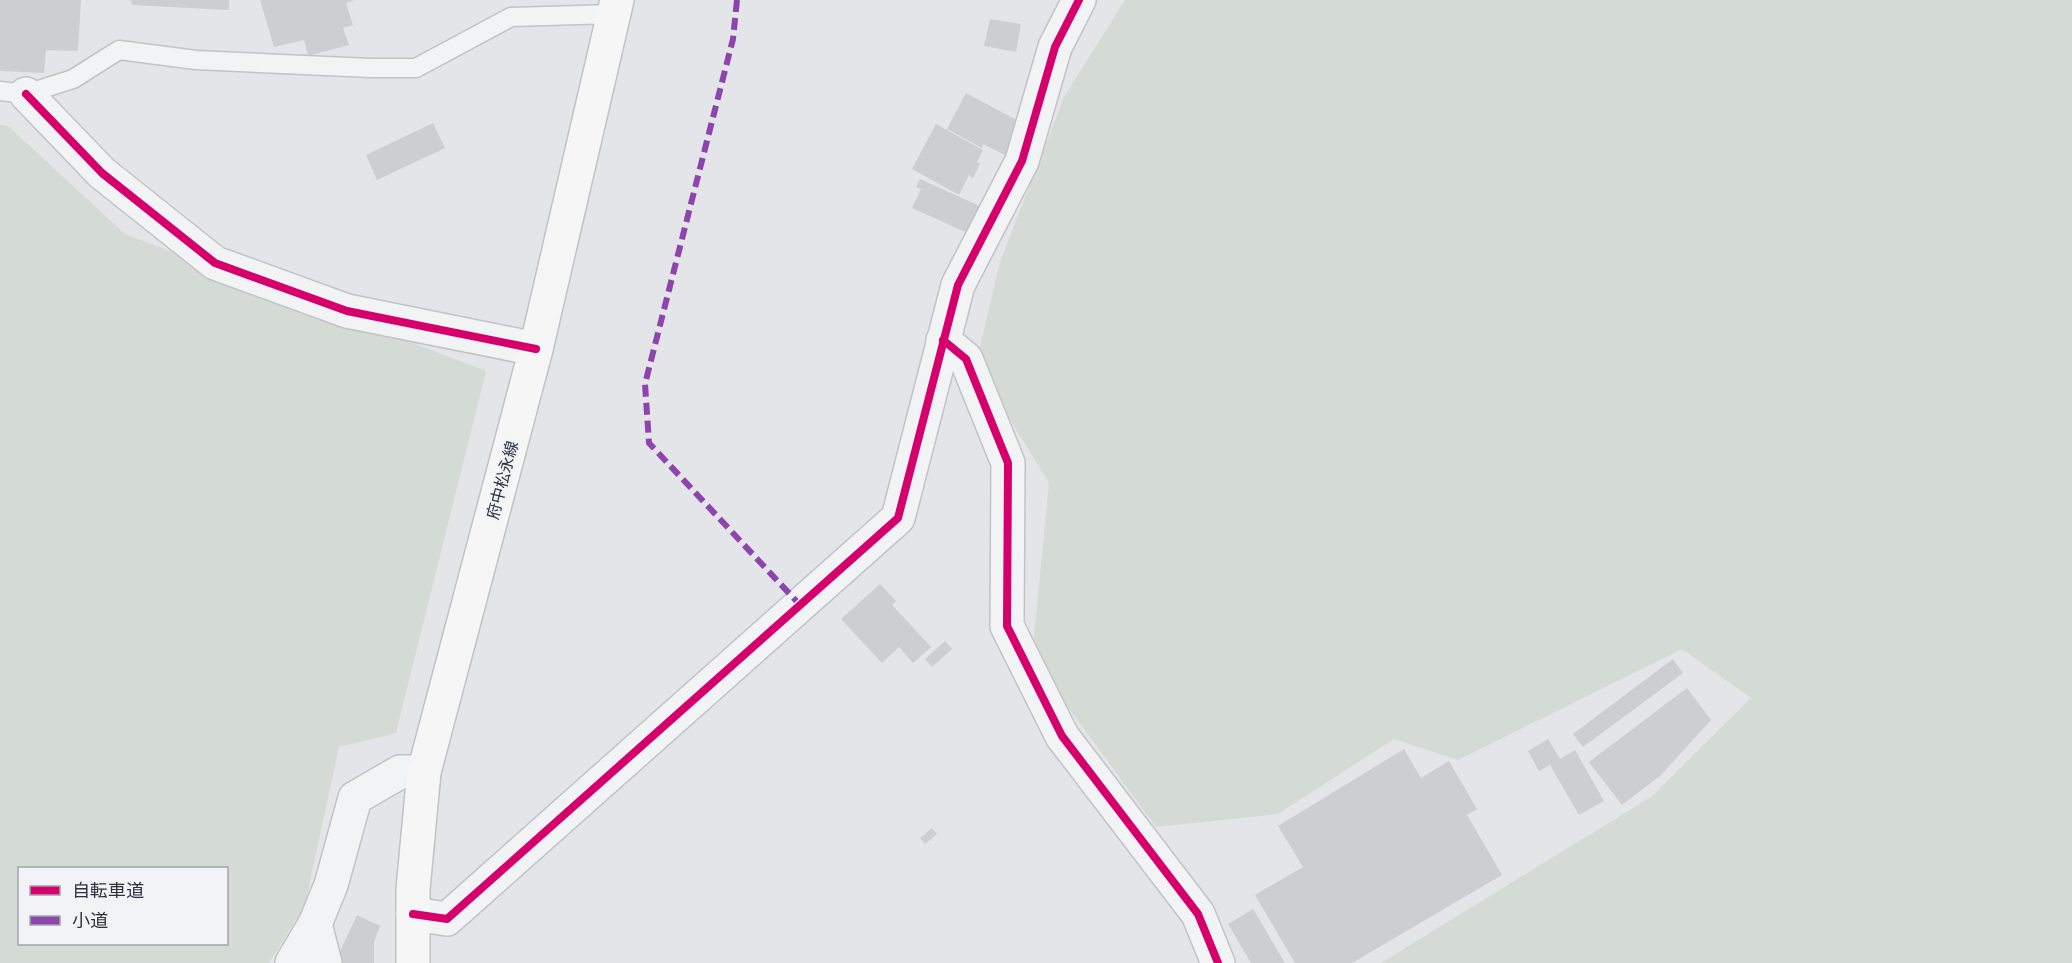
<svg xmlns="http://www.w3.org/2000/svg" width="2072" height="963" viewBox="0 0 2072 963" font-family="'Golos Text','Noto Sans JP',sans-serif">
<style>
.green{fill:#d3dbd4;fill-rule:evenodd}
.building{fill:#cdced1}
.lines{fill:none;stroke-linecap:round;stroke-linejoin:round}
.service-casing{stroke:#c2c3c6;stroke-width:21}
.minor-casing{stroke:#c2c3c6;stroke-width:36}
.primary-casing{stroke:#c0c2c5;stroke-width:36}
.service{stroke:#f2f3f5;stroke-width:18}
.minor{stroke:#f2f3f5;stroke-width:33}
.primary{stroke:#f6f6f7;stroke-width:33}
.quiet{stroke:#8e44ad;stroke-width:6;stroke-dasharray:12 6;stroke-linecap:butt}
.cycleway-casing{stroke:#f1f3f6;stroke-width:11}
.cycleway{stroke:#d6006c;stroke-width:8}
.labels{text-anchor:middle;stroke-width:4.5;stroke-linejoin:round;paint-order:stroke}
.street-label{font-size:16px;fill:#2c303f;stroke:#f1f3f6}
</style>
<rect width="100%" height="100%" fill="#e3e5e8"/>
<g class="green">
<polygon points="1125,0 2072,0 2072,963 1381,963 1651,797 1751,698 1682,649 1458,760 1394,739 1278,814 1156,827 1032,658 1049,483 976,364 1000,262 1064,97"/>
<path d="M 0,125 L 8,126 L 125,234 L 486,371 L 396,733 L 339,747 L 305,905 L 269,963 L 0,963 ZM 20,868 L 226,868 L 226,944 L 20,944 Z"/>
</g>
<g class="building">
<polygon points="0,0 81,0 78,51 46,50 44,73 0,71"/>
<polygon points="131,0 229,0 229,10 132,5"/>
<polygon points="260,0 354,0 346,3 353,25 343,28 349,45 308,56 304,40 274,47"/>
<polygon points="990,19 1021,24 1016,52 984,46"/>
<polygon points="966,93 1022,123 1005,155 983,144 982,148 947,129"/>
<polygon points="433,123 445,148 377,180 366,155"/>
<polygon points="936,124 983,150 977,162 980,164 973,178 969,175 959,195 912,169"/>
<polygon points="920,179 982,207 970,234 912,208 921,189 916,187"/>
<polygon points="880,584 896,601 892,605 931,647 913,663 899,647 882,663 841,619"/>
<polygon points="945,641 952,649 932,667 925,659"/>
<polygon points="1673,659 1683,673 1583,747 1573,734"/>
<polygon points="1687,688 1711,720 1661,775 1622,805 1589,762"/>
<polygon points="1548,739 1560,759 1575,750 1604,801 1579,815 1550,765 1539,771 1528,751"/>
<polygon points="1404,749 1421,778 1449,761 1477,809 1467,815 1502,875 1352,963 1295,963 1255,895 1303,867 1278,826"/>
<polygon points="932,828 937,834 925,844 920,838"/>
<polygon points="1253,909 1285,963 1251,963 1228,924"/>
<polygon points="357,915 380,926 374,942 374,963 344,963 336,960"/>
</g>
<g class="lines">
<g class="service-casing">
<polyline id="service" points="0,91 26,94 73,79 119,50 196,60 370,68 416,68 511,17 614,14"/>
</g>
<g class="minor-casing">
<g id="minor">
<polyline points="26,94 102,173 215,263 347,311 536,349"/>
<polyline points="943,340 966,359 1008,463 1007,626 1062,736 1198,914 1218,963"/>
<polyline points="413,914 447,919 898,518 958,285 1022,161 1055,47 1079,0"/>
<polyline points="315,924 325,963"/>
<polyline points="292,963 315,924 331,885 355,798 400,772 424,772"/>
</g>
</g>
<g class="primary-casing">
<polyline id="primary" points="413,963 413,889 424,772 536,349 617,0"/>
</g>
<use href="#service" class="service"/>
<use href="#minor" class="minor"/>
<use href="#primary" class="primary"/>
<polyline class="quiet" points="737,0 733,39 645,384 649,443 800,605"/>
<g class="cycleway-casing">
<g id="cycleway">
<polyline points="26,94 102,173 215,263 347,311 536,349"/>
<polyline points="943,340 966,359 1008,463 1007,626 1062,736 1198,914 1218,963"/>
<polyline points="413,914 447,919 898,518 958,285 1022,161 1055,47 1079,0"/>
</g>
</g>
<use href="#cycleway" class="cycleway"/>
</g>
<g class="labels">
<g class="street-label">
<text transform="translate(502 480) rotate(-75)" y="6">府中松永線</text>
</g>
</g>
<rect x="18" y="867" width="210" height="78" fill="#f1f3f6" stroke="#a2a5ad" stroke-width="1.5"/>
<rect x="30" y="886" width="30" height="9" fill="#d6006c" stroke="#a2a5ad" stroke-width="1.5"/>
<text x="72" y="897" font-size="18" fill="#2c303f">自転車道</text>
<rect x="30" y="916" width="30" height="9" fill="#8e44ad" stroke="#a2a5ad" stroke-width="1.5"/>
<text x="72" y="927" font-size="18" fill="#2c303f">小道</text>
</svg>
